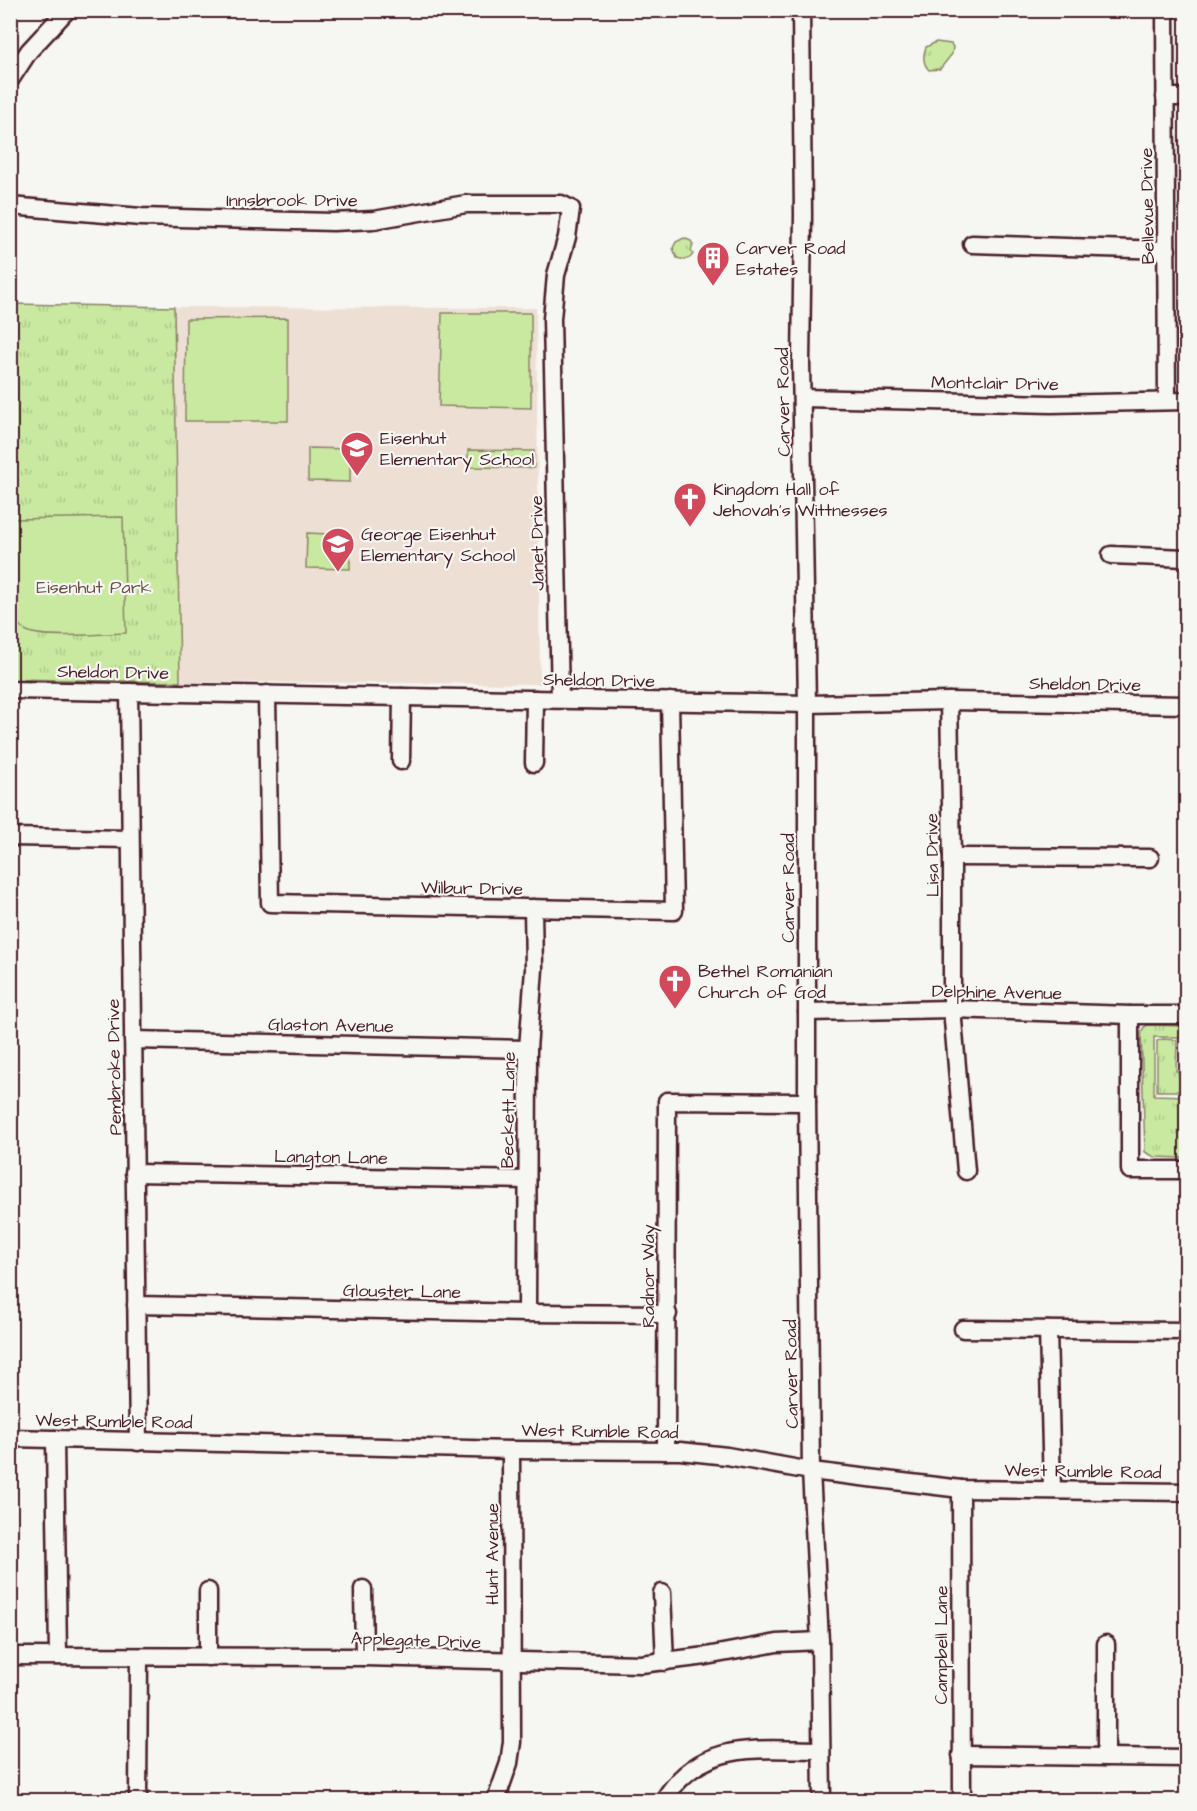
<svg xmlns="http://www.w3.org/2000/svg" width="1197" height="1811" viewBox="0 0 1197 1811" font-family="'Architects Daughter',sans-serif">
<style>
.built{fill:#eddfd3}
.grass{fill:url(#grass-tufts);stroke:#8a8466;stroke-width:1.5}
.pitch{fill:#c9e9a1;stroke:#8a8466;stroke-width:1.5}
.lines{fill:none;stroke-linecap:round;stroke-linejoin:round}
.minor-casing{stroke:#4a1f2b;stroke-width:21}
.minor{stroke:#f6f6f2;stroke-width:16}
.labels{text-anchor:middle;stroke-width:4.5;stroke-linejoin:round;paint-order:stroke}
.street-label{font-size:18px;fill:#4a1f2b;stroke:#f6f6f2}
.poi-label{font-size:18px;fill:#4a1f2b;stroke:#f6f6f2;text-anchor:start}
.park-label{font-size:18px;fill:#6a5248;stroke:#f6f6f2}
</style>
<defs>
<pattern id="grass-tufts" width="24" height="20" patternUnits="userSpaceOnUse" patternTransform="scale(1.5)"><rect width="24" height="20" fill="#c9e9a1"/><path d="M3 7l-1-3M5 7V3M7 7l1-3M15 17l-1-3M17 17v-4M19 17l1-3" fill="none" stroke="#aec78b"/></pattern>
</defs>
<rect width="100%" height="100%" fill="#f6f6f2"/>
<filter id="ink" filterUnits="userSpaceOnUse"><feTurbulence type="fractalNoise" baseFrequency=".0167" numOctaves="2"/><feDisplacementMap in="SourceGraphic" scale="12" xChannelSelector="R" yChannelSelector="G"/><feConvolveMatrix kernelMatrix="1 2 1 2 8 2 1 2 1" color-interpolation-filters="sRGB"/></filter>
<g filter="url(#ink)">
<polygon class="built" points="174,307 536,308 540,684 180,682"/>
<g class="grass">
<path d="M 936,42 L 951,44 L 953,47 L 952,54 L 940,69 L 929,70 C 922,63 923,55 926,47 Z"/>
<path d="M 684,238 L 691,241 L 693,245 L 691,251 L 693,254 C 690,260 683,260 677,258 L 673,248 L 676,242 Z"/>
<polygon points="11,304 174,307 180,682 11,679"/>
<polygon points="1148,1025 1186,1026 1186,1037 1154,1037 1154,1095 1186,1096 1186,1158 1155,1157 1145,1152 1141,1033 1144,1027"/>
<polygon points="1163,1039 1177,1040 1176,1071 1186,1071 1185,1091 1157,1091 1157,1041"/>
</g>
<g class="pitch">
<polygon points="442,313 531,313 531,408 439,406"/>
<polygon points="288,318 288,421 185,421 186,319"/>
<polygon points="308,448 350,449 350,482 308,481"/>
<polygon points="468,450 534,451 534,468 468,467"/>
<path d="M 123,517 L 126,633 C 105,634 42,639 27,631 C 19,628 16,621 15,613 L 12,519 Z"/>
<polygon points="307,533 350,535 350,569 306,568"/>
</g>
<g class="lines">
<g class="minor-casing">
<g id="minor">
<polyline points="801,10 803,215 801,363 807,704 807,1102 811,1471 820,1641 822,1800"/>
<polyline points="1165,10 1167,400"/>
<polyline points="10,80 29,51 67,10"/>
<polyline points="1165,97 1186,97"/>
<polyline points="10,206 141,217 333,222 374,220 466,204 561,204 571,209 567,237 556,275 552,319 560,699"/>
<polyline points="972,244 1167,250"/>
<polyline points="803,398 1051,404 1186,401"/>
<polyline points="1111,555 1186,558"/>
<polyline points="10,690 807,704 949,701 1186,705"/>
<polyline points="129,692 138,1442"/>
<polyline points="267,694 270,903 674,911 670,701"/>
<polyline points="949,701 952,857 952,1009 966,1171"/>
<polyline points="401,761 402,697"/>
<polyline points="534,763 535,699"/>
<polyline points="10,837 130,839"/>
<polyline points="952,857 1150,858"/>
<polyline points="807,1012 952,1009 1130,1015 1186,1015"/>
<polyline points="1130,1015 1130,1170 1186,1170"/>
<polyline points="133,1040 528,1049"/>
<polyline points="134,1173 527,1180"/>
<polyline points="136,1305 527,1313 668,1314"/>
<polyline points="527,1313 528,1049 534,969 533,908"/>
<polyline points="963,1329 1186,1331"/>
<polyline points="1048,1330 1052,1489"/>
<polyline points="10,1438 511,1450 680,1451 727,1456 811,1471 961,1489 1186,1492"/>
<polyline points="55,1439 58,1656"/>
<polyline points="666,1451 667,1101 807,1102"/>
<polyline points="961,1489 962,1800"/>
<polyline points="363,1589 364,1657"/>
<polyline points="662,1593 665,1662"/>
<polyline points="10,1656 364,1657 641,1664 706,1656 777,1643 820,1641"/>
<polyline points="208,1657 208,1591"/>
<polyline points="961,1755 1186,1758"/>
<polyline points="1106,1757 1106,1644"/>
<polyline points="138,1800 139,1657"/>
<polyline points="496,1800 509,1763 512,1742 511,1450"/>
<path d="M 664,1800 C 701,1739 759,1750 821,1750"/>
</g>
</g>
<use href="#minor" class="minor"/>
</g>
</g>
<defs>
<g id="building-pin" transform="scale(1.725)"><path d="M0 17L-7.5 6A9.5 9.5 0 1 1 7.5 6Z" fill="#d1495b" stroke="#f6f6f2"/><path d="M-4-6H4V6H1V3H-1V6H-4ZM-2.5-4.3h1.7v1.8h-1.7ZM.8-4.3h1.7v1.8H.8ZM-2.5-1h1.7V.8h-1.7ZM.8-1h1.7V.8H.8Z" fill="#fff"/></g>
<g id="school-pin" transform="scale(1.725)"><path d="M0 17L-7.5 6A9.5 9.5 0 1 1 7.5 6Z" fill="#d1495b" stroke="#f6f6f2"/><path d="M0-5L7-2L0 1L-7-2ZM-4 1L0 2.5L4 1V4Q0 6-4 4Z" fill="#fff"/></g>
<g id="church-pin" transform="scale(1.725)"><path d="M0 17L-7.5 6A9.5 9.5 0 1 1 7.5 6Z" fill="#d1495b" stroke="#f6f6f2"/><path d="M-1.2-6h2.4v3.5h3.3v2.4h-3.3V6h-2.4V-.1h-3.3v-2.4h3.3Z" fill="#fff"/></g>
</defs>
<g fill-rule="evenodd">
<use href="#building-pin" x="713" y="258"/>
<use href="#school-pin" x="357" y="448"/>
<use href="#church-pin" x="690" y="499"/>
<use href="#school-pin" x="338" y="544"/>
<use href="#church-pin" x="675" y="981"/>
</g>
<g class="labels">
<g class="street-label">
<text x="292" y="206">Innsbrook Drive</text>
<text transform="translate(1147 206) rotate(-91)" y="6">Bellevue Drive</text>
<text transform="translate(995 383) rotate(1)" y="6">Montclair Drive</text>
<text transform="translate(783 402) rotate(-91)" y="6">Carver Road</text>
<text transform="translate(537 543) rotate(-91)" y="6">Janet Drive</text>
<text transform="translate(113 672) rotate(1)" y="6">Sheldon Drive</text>
<text transform="translate(599 680) rotate(1)" y="6">Sheldon Drive</text>
<text transform="translate(1085 684) rotate(1)" y="6">Sheldon Drive</text>
<text transform="translate(932 855) rotate(-91)" y="6">Lisa Drive</text>
<text transform="translate(472 888) rotate(1)" y="6">Wilbur Drive</text>
<text transform="translate(788 888) rotate(-90)" y="6">Carver Road</text>
<text transform="translate(997 992) rotate(1)" y="6">Delphine Avenue</text>
<text transform="translate(331 1025) rotate(1)" y="6">Glaston Avenue</text>
<text transform="translate(114 1067) rotate(-91)" y="6">Pembroke Drive</text>
<text transform="translate(508 1110) rotate(-89)" y="6">Beckett Lane</text>
<text transform="translate(331 1157) rotate(1)" y="6">Langton Lane</text>
<text transform="translate(648 1276) rotate(-90)" y="6">Radnor Way</text>
<text transform="translate(402 1291) rotate(1)" y="6">Glouster Lane</text>
<text transform="translate(791 1374) rotate(-91)" y="6">Carver Road</text>
<text transform="translate(114 1421) rotate(1)" y="6">West Rumble Road</text>
<text transform="translate(600 1431) rotate(1)" y="6">West Rumble Road</text>
<text transform="translate(1083 1471) rotate(1)" y="6">West Rumble Road</text>
<text transform="translate(492 1554) rotate(-90)" y="6">Hunt Avenue</text>
<text transform="translate(416 1640) rotate(2)" y="6">Applegate Drive</text>
<text transform="translate(941 1645) rotate(-90)" y="6">Campbell Lane</text>
</g>
<g class="poi-label">
<text x="736" y="254">Carver Road<tspan x="736" dy="21">Estates</tspan></text>
<text x="380" y="444">Eisenhut<tspan x="380" dy="21">Elementary School</tspan></text>
<text x="713" y="495">Kingdom Hall of<tspan x="713" dy="21">Jehovah's Wittnesses</tspan></text>
<text x="361" y="540">George Eisenhut<tspan x="361" dy="21">Elementary School</tspan></text>
<text x="698" y="977">Bethel Romanian<tspan x="698" dy="21">Church of God</tspan></text>
</g>
<g class="park-label">
<text x="94" y="593">Eisenhut Park</text>
</g>
</g>
<rect width="1197" height="1811" fill="none" stroke="#f6f6f2" stroke-width="36"/>
<rect x="18" y="18" width="1161" height="1775" fill="none" stroke="#4a1f2b" stroke-width="2" filter="url(#ink)"/>
</svg>
